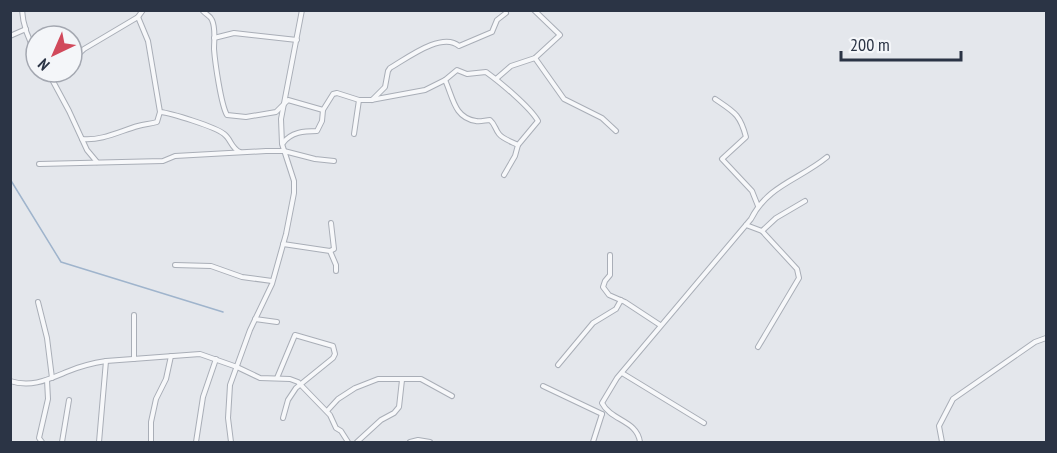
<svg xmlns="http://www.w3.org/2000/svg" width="1057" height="453" viewBox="0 0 1057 453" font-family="'PT Sans Narrow',sans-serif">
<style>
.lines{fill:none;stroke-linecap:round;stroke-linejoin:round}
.stream{stroke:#9fb4cc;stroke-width:1.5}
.street-casing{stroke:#a9aeb7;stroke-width:6}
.street{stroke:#f7f8fa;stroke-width:4}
</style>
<rect width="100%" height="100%" fill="#e4e7ec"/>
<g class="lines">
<polyline class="stream" points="10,179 61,262 223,312"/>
<g class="street-casing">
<g id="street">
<path d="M 22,10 C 23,26 28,39 36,52"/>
<path d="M 202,10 C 206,15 210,15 212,20 C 216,29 214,40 214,49 C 215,62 221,105 227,115 L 246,117 L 276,112 L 288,100 L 323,110 L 333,94 L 337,93 L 359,100 L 354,134"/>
<polyline points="138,17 143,10"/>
<polyline points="10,36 26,29"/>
<polyline points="214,38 234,33 297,40"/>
<polyline points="535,58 564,99 602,118 616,131"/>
<path d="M 72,60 L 84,49 L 138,17 L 148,41 L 160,112 C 171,113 216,127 224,134 C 231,139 231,148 240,152"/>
<polyline points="48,72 69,111 87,150 97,162"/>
<polyline points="496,79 511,66 535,58 560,35 534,10"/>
<polyline points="53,80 58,72"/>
<path d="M 445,80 L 457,70 L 467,74 L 486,72 C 500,82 530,107 538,121 L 518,145"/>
<path d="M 715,99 C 734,112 740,114 746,137 L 722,159 L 752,191 L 758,206"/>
<path d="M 359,100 L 371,100 L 425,90 L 445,80 C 453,97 454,118 476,121 C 480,122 486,120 490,120 C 495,124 495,129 499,134 C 503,139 512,142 518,145 L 515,156 L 504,175"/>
<path d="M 372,100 L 385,87 L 388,71 L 390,68 C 406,59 442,31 459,46 L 492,32 L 497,20 L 506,13"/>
<path d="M 82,139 C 102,141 120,131 138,126 C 145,124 151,124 157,122 L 160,112"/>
<path d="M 283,143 C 291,132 304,131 317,131 L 322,121 L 323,110"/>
<polyline points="39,164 163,161 175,156 266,151 284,151 315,159 334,161"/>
<polyline points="746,225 762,231 797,269 799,278 758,347"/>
<polyline points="762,231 776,218 805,201"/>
<polyline points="283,244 330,251 336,265 336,271"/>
<polyline points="330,251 334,249 331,223"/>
<polyline points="610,255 610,275 605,281 603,287 609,295 625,302 660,325"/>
<polyline points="175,265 211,266 242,277 272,281"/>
<polyline points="38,302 47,338 52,378"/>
<polyline points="134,315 134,359"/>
<polyline points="255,319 277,322"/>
<polyline points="558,365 593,323 616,309 621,300"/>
<polyline points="622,373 704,423"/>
<polyline points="277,378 295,335 333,346 335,354 333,358 296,388 288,400 283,418"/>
<path d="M 10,381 C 32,388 49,379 69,371 C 81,366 93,363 106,361 L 200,354 L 237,367 L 260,378 L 290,379 L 298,382 L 330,415 L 336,428 L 341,431 L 348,442"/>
<polyline points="543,386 602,414"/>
<polyline points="327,411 338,399 355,388 378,379 421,379 452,396"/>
<polyline points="42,442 39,438 48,399 47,380"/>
<polyline points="62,442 69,400"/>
<polyline points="99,442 106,361"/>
<polyline points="151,442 151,422 156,399 166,379 171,356"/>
<polyline points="196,442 203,397 216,359"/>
<polyline points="231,442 228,418 230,385 250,330 272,284 286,234 294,193 294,181 282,144 281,119 302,10"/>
<polyline points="357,442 381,420 394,413 399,407 402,380"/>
<polyline points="410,442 418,440 430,442"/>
<polyline points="593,442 602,414"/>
<path d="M 640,442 C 637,420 611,421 602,403 L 617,378 L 751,219 C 768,185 799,180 827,157"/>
<polyline points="942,442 939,426 953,399 1035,342 1046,338"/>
</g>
</g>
<use href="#street" class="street"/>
</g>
<rect width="1057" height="453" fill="none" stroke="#2b3445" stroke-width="24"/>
<g transform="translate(54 54) rotate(224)"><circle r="28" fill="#f4f6f9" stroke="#a4a8b1" stroke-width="1.5"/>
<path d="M0-4.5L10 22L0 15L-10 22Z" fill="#d1495b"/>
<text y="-9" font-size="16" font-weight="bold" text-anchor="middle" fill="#2b3445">N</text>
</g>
<path d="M841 51v9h120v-9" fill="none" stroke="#2b3445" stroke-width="3"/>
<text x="850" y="51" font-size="18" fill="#2b3445" stroke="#f4f6f9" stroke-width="4.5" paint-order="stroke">200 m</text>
</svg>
